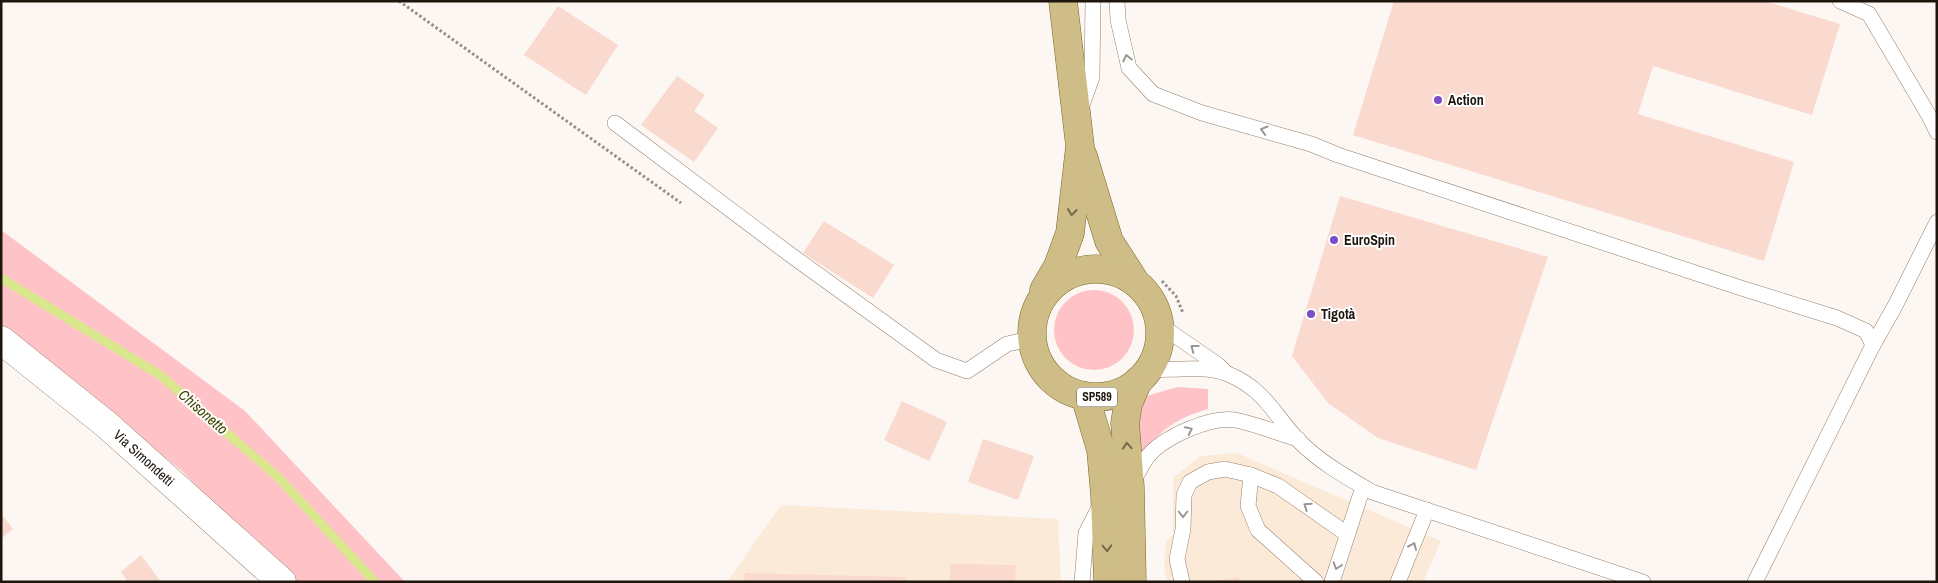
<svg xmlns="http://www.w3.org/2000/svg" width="1938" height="583" viewBox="0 0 1938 583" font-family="'Archivo Narrow',sans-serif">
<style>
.built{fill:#fcead9}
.green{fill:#ffc2c6}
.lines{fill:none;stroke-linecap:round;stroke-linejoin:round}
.stream{stroke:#d9e88d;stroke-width:9}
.building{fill:#fad9ce}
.lane-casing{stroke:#95806b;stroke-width:16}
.street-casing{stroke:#95806b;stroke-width:29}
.primary-casing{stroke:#7c6628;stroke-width:29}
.path{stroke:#958e88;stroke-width:3;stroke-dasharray:2.5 2.5;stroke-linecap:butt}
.lane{stroke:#fff;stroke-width:15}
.street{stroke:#fff;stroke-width:28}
.primary{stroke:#cebd87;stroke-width:28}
.oneway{stroke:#9a9692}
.oneway2{stroke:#76694a}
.poi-dot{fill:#794ec6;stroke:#fff;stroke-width:2}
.labels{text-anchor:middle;stroke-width:4;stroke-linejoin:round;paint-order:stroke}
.shield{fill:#fff;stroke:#625b56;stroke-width:1}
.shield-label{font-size:12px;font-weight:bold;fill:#1e150d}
.poi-label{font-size:14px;font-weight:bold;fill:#1e150d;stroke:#fff;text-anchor:start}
.street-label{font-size:14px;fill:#1e150d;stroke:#fff}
.water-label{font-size:15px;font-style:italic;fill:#3e4500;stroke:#fff}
</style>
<rect width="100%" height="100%" fill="#fcf7f3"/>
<g class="built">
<polygon points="1237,453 1441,541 1423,582 1167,582 1164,569 1166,541 1173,535 1173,478 1200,456"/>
<polygon points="781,505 1058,519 1061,582 727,582"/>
</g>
<g class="green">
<polygon points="1,230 245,411 405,582 291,582 182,471 1,325"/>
<circle cx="1094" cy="330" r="40"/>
<path d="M 1177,387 L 1208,389 L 1208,409 C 1175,419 1166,427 1142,452 L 1135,451 L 1135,415 L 1147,396 Z"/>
</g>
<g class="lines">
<polyline class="stream" points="1,278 160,375 279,478 375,582"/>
</g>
<g class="building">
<polygon points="1394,1 1764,1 1840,24 1812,115 1653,66 1638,114 1794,162 1764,261 1353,135"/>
<polygon points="558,6 618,45 586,95 524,55"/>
<polygon points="677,76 705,95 694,111 718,128 694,162 641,125"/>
<polygon points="1340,196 1548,257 1476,470 1378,438 1328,403 1292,356"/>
<polygon points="824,221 894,265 873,298 803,253"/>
<polygon points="902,401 947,422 929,461 884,440"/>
<polygon points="983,439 1034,456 1018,500 968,482"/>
<polygon points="1,513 13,529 1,539"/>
<polygon points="141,555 161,582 128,582 121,572"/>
<polygon points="950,564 1016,565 1015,582 950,582"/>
<polygon points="745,573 906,577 906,582 744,582"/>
<polygon points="1239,577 1240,582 1217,582 1217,581"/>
</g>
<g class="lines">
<g class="lane-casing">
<g id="lane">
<polyline points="1117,1 1118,20 1129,68 1153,94 1202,113 1311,144 1338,155 1741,288 1837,318 1866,331 1873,345 1895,306 1937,222"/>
<polyline points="1840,1 1869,14 1928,114 1937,132"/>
<polyline points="1081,108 1092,77 1093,1"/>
<polyline points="615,123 788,253 936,360 967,371 1007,344 1031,339"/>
<polyline points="1160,325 1218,365 1226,373"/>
<path d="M 1148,370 C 1172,370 1206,365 1228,374 C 1264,389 1273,413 1297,439 C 1318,461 1346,477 1372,492 L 1643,582"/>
<polyline points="1251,475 1248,506 1258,530 1316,582"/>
<path d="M 1132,483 C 1137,475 1142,464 1148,456 C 1164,437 1210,416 1235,420 C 1256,424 1277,433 1298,439"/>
<polyline points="1082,582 1086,533 1101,504"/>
<polyline points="1182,582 1177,559 1183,529 1184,495 1190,482 1208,472 1225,469 1251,475 1278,486 1347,534"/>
<polyline points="1332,582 1363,487"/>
<polyline points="1398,582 1427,510"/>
<polyline points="1755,582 1873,345"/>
</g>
</g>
<g class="street-casing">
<polyline id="street" points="1,340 107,425 282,582"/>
</g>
<g class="primary-casing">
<g id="primary">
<polyline points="1083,156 1109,241 1134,280"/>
<circle cx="1096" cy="333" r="64"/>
<polyline points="1044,290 1058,266 1070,233 1080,146 1063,1"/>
<polyline points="1085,396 1101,450 1105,496 1108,582"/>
<polyline points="1132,582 1130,487 1125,423 1128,404 1138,381"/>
</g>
</g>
<g class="path">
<polyline points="399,1 681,203"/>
<polyline points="1162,281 1176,296 1183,313"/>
</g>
<use href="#lane" class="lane"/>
<use href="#street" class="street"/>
<use href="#primary" class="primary"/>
</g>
<defs><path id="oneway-chevron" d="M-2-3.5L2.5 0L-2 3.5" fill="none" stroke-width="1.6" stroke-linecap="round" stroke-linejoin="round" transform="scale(1.25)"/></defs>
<g class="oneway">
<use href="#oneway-chevron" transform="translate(1127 58) rotate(-103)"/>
<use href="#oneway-chevron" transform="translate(1264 130) rotate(-164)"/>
<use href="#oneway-chevron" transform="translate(1194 348) rotate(-143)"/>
<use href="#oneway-chevron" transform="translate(1189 430) rotate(-26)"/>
<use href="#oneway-chevron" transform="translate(1307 506) rotate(-145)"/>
<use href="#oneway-chevron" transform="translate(1183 514) rotate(90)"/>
<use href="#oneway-chevron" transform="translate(1413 546) rotate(-67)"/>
<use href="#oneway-chevron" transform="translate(1337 566) rotate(108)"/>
</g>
<g class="oneway2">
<use href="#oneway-chevron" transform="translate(1072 212) rotate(96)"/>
<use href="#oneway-chevron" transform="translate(1127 446) rotate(-94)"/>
<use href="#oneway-chevron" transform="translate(1107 548) rotate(88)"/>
</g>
<g class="poi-dot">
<circle cx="1438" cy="100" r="5"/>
<circle cx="1334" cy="240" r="5"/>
<circle cx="1311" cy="314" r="5"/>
</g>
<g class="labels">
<rect class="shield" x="1077" y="387.5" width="40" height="19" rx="4"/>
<g class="shield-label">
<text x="1097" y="401">SP589</text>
</g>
<g class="poi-label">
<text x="1448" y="105">Action</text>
<text x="1344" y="245">EuroSpin</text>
<text x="1321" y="319">Tigotà</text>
</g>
<g class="street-label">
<text transform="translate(144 458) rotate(42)" y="5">Via Simondetti</text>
</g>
<g class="water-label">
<text transform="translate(203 412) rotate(41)" y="5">Chisonetto</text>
</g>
</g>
<rect width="1938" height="583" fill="none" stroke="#1e150d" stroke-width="5"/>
</svg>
